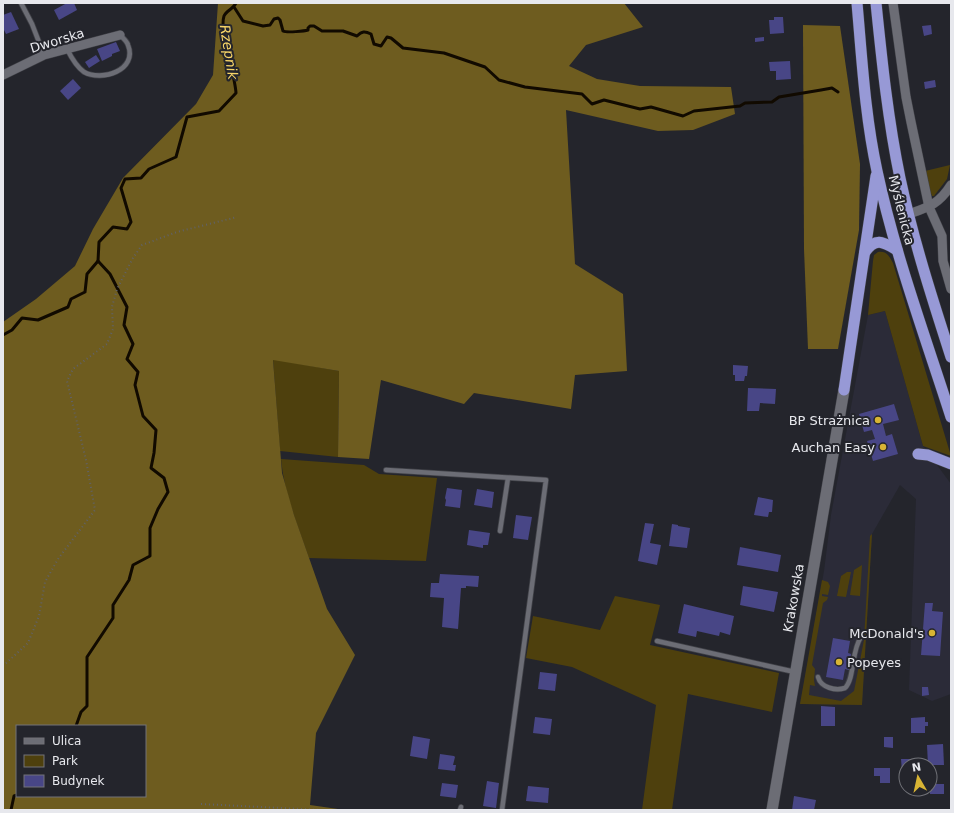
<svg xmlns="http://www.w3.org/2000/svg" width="954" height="813" viewBox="0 0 954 813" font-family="'DejaVu Sans',sans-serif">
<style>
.built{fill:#2b2b38}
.green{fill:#4e400d}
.forest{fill:#6e5c1f;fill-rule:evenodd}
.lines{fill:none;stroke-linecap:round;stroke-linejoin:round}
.stream{stroke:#110a00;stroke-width:3}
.building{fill:#484686}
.service-casing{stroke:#414248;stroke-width:6}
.minor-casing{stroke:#414248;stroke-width:10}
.tertiary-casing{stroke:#414248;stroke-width:12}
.trunk-casing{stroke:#414248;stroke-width:12}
.path{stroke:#616268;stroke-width:2;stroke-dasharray:1 3;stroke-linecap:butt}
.service{stroke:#6c6d75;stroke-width:4.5}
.minor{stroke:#6c6d75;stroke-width:9}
.tertiary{stroke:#6c6d75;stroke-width:11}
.trunk{stroke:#9799d6;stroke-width:11}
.poi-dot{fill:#d8b434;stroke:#24252c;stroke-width:1.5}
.labels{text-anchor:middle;stroke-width:4;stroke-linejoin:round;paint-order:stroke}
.street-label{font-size:13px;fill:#e7e8ed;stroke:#24252c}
.poi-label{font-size:13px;fill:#e7e8ed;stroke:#24252c;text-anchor:end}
.water-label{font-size:14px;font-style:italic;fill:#f7d568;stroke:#24252c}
</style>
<rect width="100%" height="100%" fill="#24252c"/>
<polygon class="built" points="885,311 923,446 951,484 951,694 932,701 909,690 916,499 900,485 872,534 862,705 800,704 824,571 831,515 868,315"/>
<g class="green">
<polygon points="950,165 947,179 934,196 932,196 927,184 925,171"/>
<path d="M 878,252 C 887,251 889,256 893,263 L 951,456 L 923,446 L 885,311 L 868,315 L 873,261 L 874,255 Z"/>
<polygon points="273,359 339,371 338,457 280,451"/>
<path d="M 281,459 L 364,465 L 379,474 L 437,478 L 426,561 L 309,558 C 298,526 284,493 281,459 Z"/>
<polygon points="872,534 862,705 800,704 822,580 828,582 830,586 828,595 822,594 822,596 828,597 827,600 823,603 812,665 815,669 814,680 815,686 810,685 809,695 841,701 854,691 864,640 870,536"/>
<polygon points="862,565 860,596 850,595 854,570"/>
<polygon points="847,572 851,572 846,597 837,596 841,576"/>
<polygon points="615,596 660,605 650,645 779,673 772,712 688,694 672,810 642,810 656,705 572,667 526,658 533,616 600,630"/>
</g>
<g class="forest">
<path d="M 218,3 L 624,3 L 643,27 L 586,45 L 569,66 L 597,79 L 640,86 L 731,87 L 735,114 L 693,130 L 658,131 L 566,110 L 575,264 L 623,294 L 627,371 L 575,375 L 571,409 L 474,393 L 464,404 L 381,380 L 369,459 L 338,457 L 339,371 L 273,360 L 282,473 L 294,515 L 327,609 L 355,655 L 316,733 L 310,805 L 345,810 L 3,810 L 3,322 L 36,299 L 75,266 L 93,229 L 123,178 L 196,104 L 213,75 ZM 17,726 L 145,726 L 145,796 L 17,796 Z"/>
<polygon points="803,25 840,26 860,164 859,230 838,349 808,349 804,249"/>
</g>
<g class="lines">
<g class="stream">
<path d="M 234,7 L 243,21 L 263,26 L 270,25 L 274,19 L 278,18 L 280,20 L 283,31 C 287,33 305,31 308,30 L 308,28 L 310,26 L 314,26 L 322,31 L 343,31 L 357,36 C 362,31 365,31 371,34 L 374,44 L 381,46 L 387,37 L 391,38 L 403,48 L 444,53 L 485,67 L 499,80 L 525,87 L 582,94 L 592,104 L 604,100 L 640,109 L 651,107 L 683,116 L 694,111 L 740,106 L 745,103 L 772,102 L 779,97 L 821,90 L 832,88 L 838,92"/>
<path d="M 3,335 L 12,330 L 22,318 L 38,320 L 68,307 L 71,299 L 85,292 L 87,274 L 98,261 L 99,242 L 113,227 L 127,229 L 131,222 L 121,188 L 125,179 L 141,178 L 149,169 L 176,157 L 187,117 L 219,111 L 236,93 C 235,74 219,31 224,16 C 226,11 233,9 236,3"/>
<polyline points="76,726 81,712 87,706 87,657 113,618 113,605 129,580 133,565 150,556 150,528 158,509 168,492 164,478 151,468 154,453 156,430 143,416 135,385 138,372 127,359 133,344 124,325 127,307 110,274 98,261"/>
<polyline points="11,810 14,796 17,795"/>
</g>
</g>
<g class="building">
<polygon points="67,3 74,3 77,10 59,20 54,10"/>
<polygon points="11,12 19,29 6,34 3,28 3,15"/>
<polygon points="774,17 783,17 784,33 770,34 769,20 774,20"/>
<polygon points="931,25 932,34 924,36 922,26"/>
<polygon points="764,37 764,41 755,42 755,38"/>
<polygon points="116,42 120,51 112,54 112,56 102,61 97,49"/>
<polygon points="96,55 100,61 89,68 85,62"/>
<polygon points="790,61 791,79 776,80 776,71 770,71 769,62"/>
<polygon points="73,79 81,88 68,100 60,91"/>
<polygon points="935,80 936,87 925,89 924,82"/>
<polygon points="733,365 748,366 747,376 745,376 744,381 735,381 735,375 733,375"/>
<polygon points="748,388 776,389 775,404 760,403 759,411 747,411"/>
<polygon points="894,404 899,420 883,424 886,436 892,434 898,454 873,461 867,441 875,439 872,430 864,432 859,414"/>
<polygon points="447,488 462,490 460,508 445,506 446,500 445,498"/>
<polygon points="477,489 494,492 492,508 474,505"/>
<polygon points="758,497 773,500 772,512 769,512 768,517 754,515"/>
<polygon points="516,515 532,517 528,540 513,538"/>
<polygon points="645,523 654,524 650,543 661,545 657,565 638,561"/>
<polygon points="672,524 678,525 678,526 690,528 687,548 669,546"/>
<polygon points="469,530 490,533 488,545 483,545 483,548 467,545"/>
<polygon points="740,547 781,555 778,572 737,565"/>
<polygon points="440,574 479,576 478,587 466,586 466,588 461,588 458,629 442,627 444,598 430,597 431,583 439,583"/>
<polygon points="743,586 778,592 774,612 740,605"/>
<polygon points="925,603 933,603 932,611 943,612 940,656 921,655"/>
<polygon points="684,604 734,616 730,635 720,632 719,636 697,631 696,637 678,633"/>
<polygon points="833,638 850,641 848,653 851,654 849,670 845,669 843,680 826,677"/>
<polygon points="540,672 557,674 555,691 538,689"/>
<polygon points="922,687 928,687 929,695 922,696"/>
<polygon points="821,706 835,707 835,726 821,726"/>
<polygon points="535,717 552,719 550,735 533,733"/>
<polygon points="925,717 925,722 928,722 928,726 925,726 925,733 911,733 911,718"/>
<polygon points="413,736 430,739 427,759 410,756"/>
<polygon points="884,737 893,737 893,748 884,747"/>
<polygon points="943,744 944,765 928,765 927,745"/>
<polygon points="440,754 454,756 455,757 453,765 456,765 455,771 438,769"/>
<polygon points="901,759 910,759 910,765 906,765 906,772 902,772"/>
<polygon points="874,768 890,768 890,783 880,783 880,776 874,776"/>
<polygon points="487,781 499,783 496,808 483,806"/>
<polygon points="442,783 458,785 456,798 440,796"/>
<rect x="930" y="784" width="14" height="10"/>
<polygon points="528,786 549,788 548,803 526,801"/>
<polygon points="794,796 816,800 814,810 792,810"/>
</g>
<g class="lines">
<g class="service-casing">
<g id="service">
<polyline points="21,3 32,24 44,55"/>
<path d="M 67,49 C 71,57 77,67 84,72 C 102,82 138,70 128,45 C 127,41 123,38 120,35"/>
<polyline points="386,470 546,480 502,810"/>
<polyline points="500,531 508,478"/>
<polyline points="657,641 795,672"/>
<path d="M 818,677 C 821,688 836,691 845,688 C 855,678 851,651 861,637"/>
<polyline points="460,810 461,807"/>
</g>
</g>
<g class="minor-casing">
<g id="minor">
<polyline points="893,3 906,97 911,122 929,207 942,236 943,261 951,289"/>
<polyline points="3,75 44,55 120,35"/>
<path d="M 909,214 C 929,207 939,204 951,185"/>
</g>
</g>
<g class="tertiary-casing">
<polyline id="tertiary" points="772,810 844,390"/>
</g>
<g class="trunk-casing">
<g id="trunk">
<path d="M 857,3 C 862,59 865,116 877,171 C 895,255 925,336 951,417"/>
<path d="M 876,3 C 882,62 888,120 900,178 C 913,239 932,298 951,357"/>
<path d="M 865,252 C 876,237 883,242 897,250"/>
<polyline points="844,390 876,176"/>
<polyline points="918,454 928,455 951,464"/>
</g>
</g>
<g class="path">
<polyline points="3,666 28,643 39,616 45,582 58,559 95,510 86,460 67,381 73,369 107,344 113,329 112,307 117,289 133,258 142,245 177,232 237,217"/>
<polyline points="201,804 321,810"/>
</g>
<use href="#service" class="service"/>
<use href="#minor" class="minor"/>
<use href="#tertiary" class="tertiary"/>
<use href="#trunk" class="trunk"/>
</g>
<g class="poi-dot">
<circle cx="878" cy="420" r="4"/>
<circle cx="883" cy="447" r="4"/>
<circle cx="932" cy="633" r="4"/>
<circle cx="839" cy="662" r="4"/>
</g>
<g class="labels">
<g class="street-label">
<text transform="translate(57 40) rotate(-17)" y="5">Dworska</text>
<text transform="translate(902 210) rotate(76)" y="5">Myślenicka</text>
<text transform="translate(793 598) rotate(-80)" y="5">Krakowska</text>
</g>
<g class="poi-label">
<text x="870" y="425">BP Strażnica</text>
<text x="875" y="452">Auchan Easy</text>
<text x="924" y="638">McDonald's</text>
<text x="847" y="667" text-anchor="start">Popeyes</text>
</g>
<g class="water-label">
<text transform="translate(229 52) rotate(81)" y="5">Rzepnik</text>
</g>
</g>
<rect width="954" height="813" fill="none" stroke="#e7e8ed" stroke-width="8"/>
<rect x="16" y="725" width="130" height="72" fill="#24252c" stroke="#727379"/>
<rect x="24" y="738" width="20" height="6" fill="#6c6d75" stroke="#727379"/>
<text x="52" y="745" font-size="12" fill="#e7e8ed">Ulica</text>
<rect x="24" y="755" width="20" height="12" fill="#4e400d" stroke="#727379"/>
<text x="52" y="765" font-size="12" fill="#e7e8ed">Park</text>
<rect x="24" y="775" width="20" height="12" fill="#484686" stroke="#727379"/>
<text x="52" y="785" font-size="12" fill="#e7e8ed">Budynek</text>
<g transform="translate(918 777) rotate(351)"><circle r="19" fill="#24252c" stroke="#727379"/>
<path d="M0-3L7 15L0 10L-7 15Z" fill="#d8b434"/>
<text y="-6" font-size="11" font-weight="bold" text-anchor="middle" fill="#e7e8ed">N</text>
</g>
</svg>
